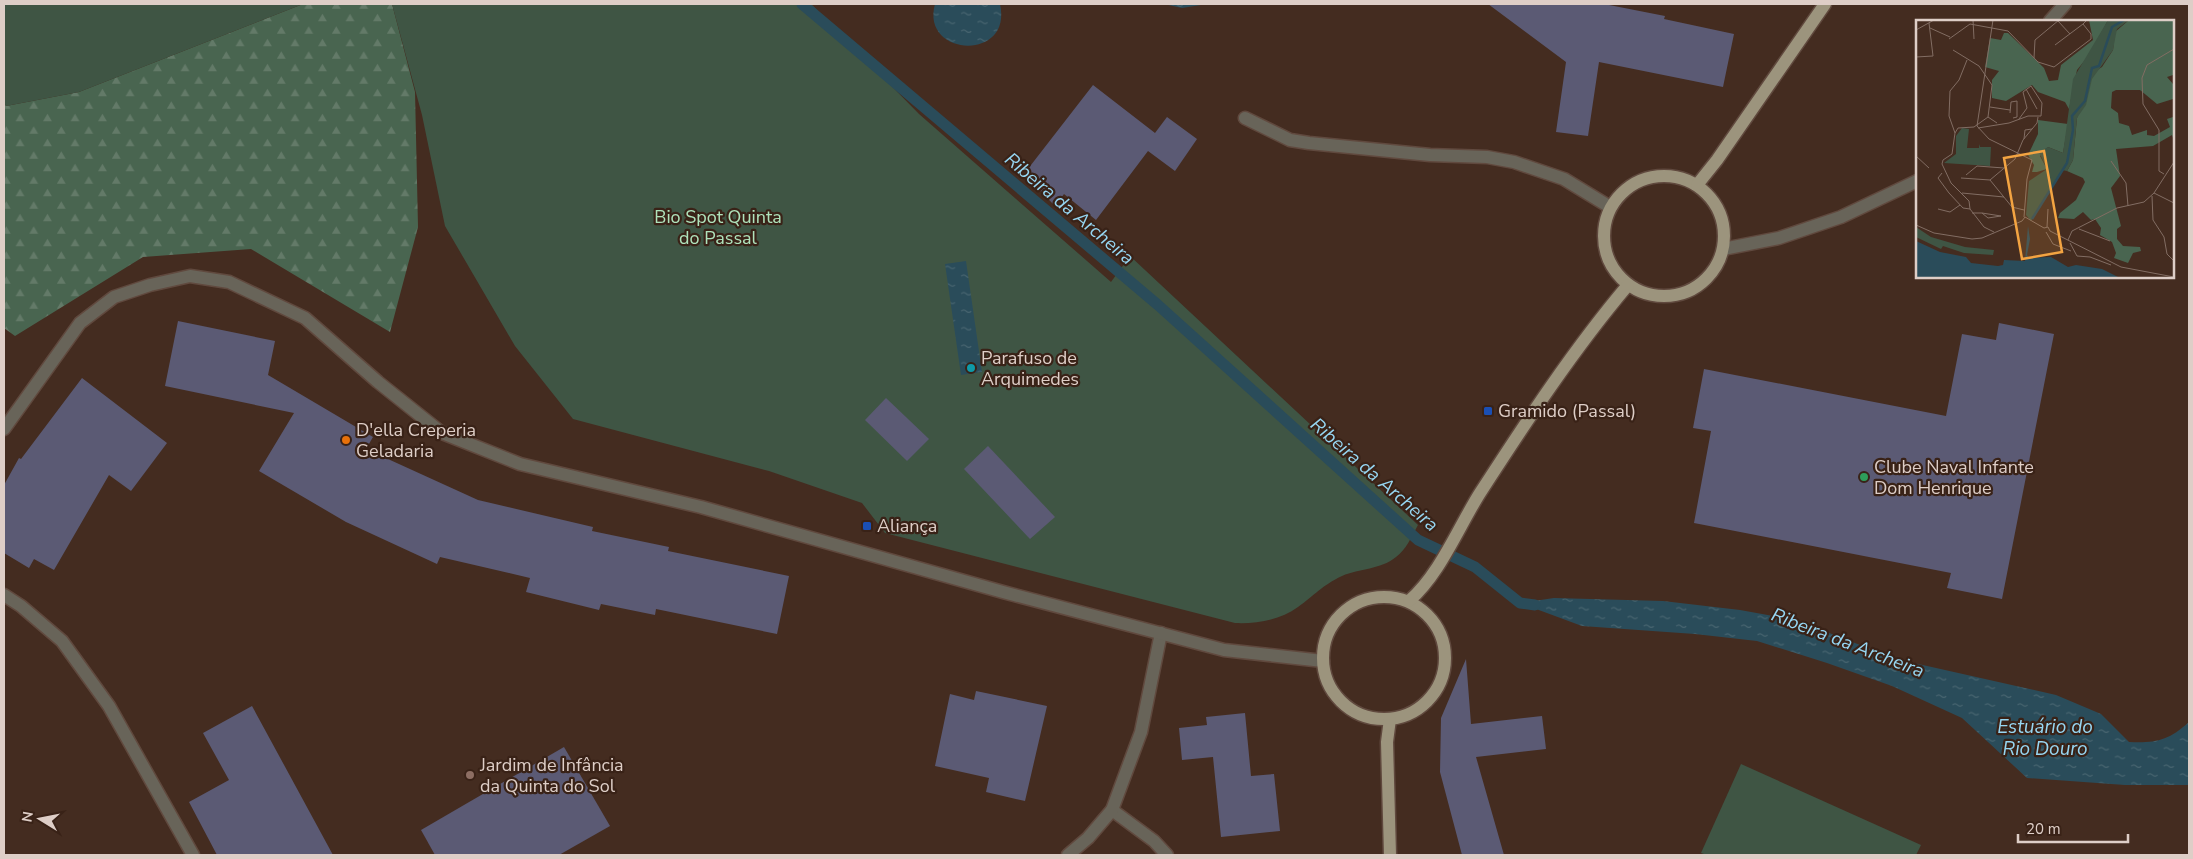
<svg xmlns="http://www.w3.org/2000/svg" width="2193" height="859" viewBox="0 0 2193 859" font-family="'Nunito Sans',sans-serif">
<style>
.forest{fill:url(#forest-firs)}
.green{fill:#3f5544}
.water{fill:url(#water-ripples)}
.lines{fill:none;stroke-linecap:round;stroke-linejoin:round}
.stream{stroke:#2a4c5a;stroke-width:11}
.building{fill:#5b5a74}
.minor-casing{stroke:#60493e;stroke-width:15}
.tertiary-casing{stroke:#60493e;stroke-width:15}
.primary-casing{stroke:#60493e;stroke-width:15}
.minor{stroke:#686459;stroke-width:12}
.tertiary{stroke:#686459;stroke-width:12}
.primary{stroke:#9c947d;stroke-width:12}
.culture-dot{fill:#0f9aa8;stroke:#392217;stroke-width:2}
.transit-dot{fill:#1a4fb4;stroke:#392217;stroke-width:2}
.food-dot{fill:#e8710a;stroke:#392217;stroke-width:2}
.leisure-dot{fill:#2e9e5b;stroke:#392217;stroke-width:2}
.education-dot{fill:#8d6e63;stroke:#392217;stroke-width:2}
.labels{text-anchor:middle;stroke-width:4.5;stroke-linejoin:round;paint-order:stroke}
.park-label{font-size:18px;fill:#afe3bc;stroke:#392217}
.poi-label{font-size:18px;fill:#decec7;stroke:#392217;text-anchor:start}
.water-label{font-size:19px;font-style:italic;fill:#96d6f2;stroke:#392217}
.inset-river{fill:none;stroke:#2a4c5a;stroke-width:2.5}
.inset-road{fill:none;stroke:#826d63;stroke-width:1}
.view{fill:#f3a442;fill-opacity:0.15;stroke:#f3a442;stroke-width:2.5}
.inset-edge{fill:none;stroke:#decec7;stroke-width:2.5}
</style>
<defs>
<pattern id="forest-firs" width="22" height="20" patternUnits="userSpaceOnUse" patternTransform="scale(1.25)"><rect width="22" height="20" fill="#496550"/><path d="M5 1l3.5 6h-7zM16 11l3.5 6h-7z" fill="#637a68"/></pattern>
<pattern id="water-ripples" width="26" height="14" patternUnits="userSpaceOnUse" patternTransform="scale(1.25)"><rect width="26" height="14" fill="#2a4c5a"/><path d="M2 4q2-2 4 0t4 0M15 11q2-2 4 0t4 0" fill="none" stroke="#486570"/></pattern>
</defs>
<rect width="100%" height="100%" fill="#442c20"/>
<polygon class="forest" points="303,4 392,4 415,92 418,227 390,332 251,249 143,257 15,336 4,328 4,103 6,106 79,92"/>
<g class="green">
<polygon points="4,4 303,4 79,92 6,106 4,103"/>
<path d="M 392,4 L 811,4 L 919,114 L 1111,282 L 1130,256 L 1418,525 C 1412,536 1406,550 1396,557 C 1380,570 1360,568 1342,576 C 1321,586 1315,595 1298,607 C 1280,620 1256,624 1235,623 L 885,533 L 862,503 L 769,471 L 573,419 L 515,346 L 445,226 L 422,115 Z"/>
<polygon points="1741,764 1921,845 1916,855 1707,855 1701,853"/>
</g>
<g class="water">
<path d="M 935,4 L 1000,4 C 1013,62 920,57 935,4 Z"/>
<polygon points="1164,4 1207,4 1182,8"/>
<polygon points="966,261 982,372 961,375 945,264"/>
<path d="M 1554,598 L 1663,601 L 1740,610 L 1796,620 L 1896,659 L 2056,695 L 2101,714 L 2129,742 C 2156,743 2168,741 2189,722 L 2189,785 L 2125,785 L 2027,778 L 1962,718 L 1892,686 L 1827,663 L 1757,641 L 1695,634 L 1582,626 L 1520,603 Z"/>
</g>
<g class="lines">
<polyline class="stream" points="802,4 1158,305 1418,540 1475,567 1520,603 1535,605"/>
</g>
<g class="building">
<polygon points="1488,4 1604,4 1665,16 1664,19 1734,34 1723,87 1599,62 1588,136 1556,132 1566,62"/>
<polygon points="1093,85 1155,133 1167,117 1197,139 1175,171 1148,151 1096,220 1064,194 1055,206 1024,174"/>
<polygon points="178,321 275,341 268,375 373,437 366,449 478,500 593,527 592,531 669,547 668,551 789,576 777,634 656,609 655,615 601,604 599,610 526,592 530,578 440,557 437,564 346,522 259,471 294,413 165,386"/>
<polygon points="1999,323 2054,334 2002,599 1947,588 1951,573 1694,523 1711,431 1693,428 1704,369 1946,416 1962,334 1996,340"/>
<polygon points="82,378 167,443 131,491 109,475 54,570 34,559 29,568 4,553 4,485 19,458 21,459"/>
<polygon points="886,398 929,439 907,461 865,420"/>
<polygon points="988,446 1055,517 1030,539 964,469"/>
<polygon points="1466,659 1471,724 1542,716 1546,749 1476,757 1504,855 1462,855 1440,772 1441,718"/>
<polygon points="976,691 1047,706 1025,801 986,792 989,778 935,766 950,694 974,700"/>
<polygon points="252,706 333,855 217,855 189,802 229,780 203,733"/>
<polygon points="1245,713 1251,776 1274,774 1280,831 1221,837 1213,757 1182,760 1179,728 1207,725 1206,717"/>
<polygon points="564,747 610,826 559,855 435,855 421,830"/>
</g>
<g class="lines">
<g class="minor-casing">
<g id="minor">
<polyline points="2050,21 2065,4"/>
<polyline points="1245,118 1290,140 1309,143 1430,155 1487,157 1514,162 1564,179 1610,207"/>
<polyline points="1723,249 1779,238 1841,217 1917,181"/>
<polyline points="4,595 21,606 62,641 109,706 193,855"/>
<polyline points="1112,810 1154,841 1167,855"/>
<polyline points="1068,855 1088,838 1112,810 1141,732 1161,633"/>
</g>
</g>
<g class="tertiary-casing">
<polyline id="tertiary" points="4,429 80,323 114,297 150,285 190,276 229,282 305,318 378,382 442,433 520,464 701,507 1003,592 1224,650 1323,661"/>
</g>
<g class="primary-casing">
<g id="primary">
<circle cx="1664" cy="236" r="60"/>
<polyline points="1697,185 1717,160 1825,4"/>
<circle cx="1384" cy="658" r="61"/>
<path d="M 1409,601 C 1440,574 1458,528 1480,493 C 1526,422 1573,350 1628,285"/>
<polyline points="1390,719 1387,742 1390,855"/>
</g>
</g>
<use href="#minor" class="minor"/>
<use href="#tertiary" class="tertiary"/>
<use href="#primary" class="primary"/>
</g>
<circle class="culture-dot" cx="971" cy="368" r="5"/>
<g class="transit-dot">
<rect x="1483" y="406" width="10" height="10" rx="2.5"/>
<rect x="862" y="521" width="10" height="10" rx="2.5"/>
</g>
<circle class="food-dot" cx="346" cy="440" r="5"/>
<circle class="leisure-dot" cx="1864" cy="477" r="5"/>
<circle class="education-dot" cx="470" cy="775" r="5"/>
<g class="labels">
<g class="park-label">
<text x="718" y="223">Bio Spot Quinta<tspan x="718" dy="21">do Passal</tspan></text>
</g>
<g class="poi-label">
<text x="981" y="364">Parafuso de<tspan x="981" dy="21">Arquimedes</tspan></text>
<text x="1498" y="417">Gramido (Passal)</text>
<text x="356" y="436">D'ella Creperia<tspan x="356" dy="21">Geladaria</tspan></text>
<text x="1874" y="473">Clube Naval Infante<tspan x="1874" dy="21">Dom Henrique</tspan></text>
<text x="877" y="532">Aliança</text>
<text x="480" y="771">Jardim de Infância<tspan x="480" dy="21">da Quinta do Sol</tspan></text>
</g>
<g class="water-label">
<text transform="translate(1070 208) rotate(40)" y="7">Ribeira da Archeira</text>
<text transform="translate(1375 474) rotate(41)" y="7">Ribeira da Archeira</text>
<text transform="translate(1848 642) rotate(21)" y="7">Ribeira da Archeira</text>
<text x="2045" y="733">Estuário do<tspan x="2045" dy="22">Rio Douro</tspan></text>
</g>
</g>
<g transform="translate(1916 20)">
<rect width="258" height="258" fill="#442c20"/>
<path d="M 173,0 L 192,0 L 174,34 L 161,50 L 153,89 L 149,82 L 122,72 L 116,65 L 90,81 L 76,78 L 76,60 L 83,51 L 69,47 L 74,18 L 85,20 L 88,13 L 92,13 L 128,48 L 133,61 L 142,60 L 145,45 L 177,20 ZM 213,0 L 257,0 L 257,55 L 251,57 L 257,64 L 257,79 L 241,84 L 224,70 L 200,70 L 196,72 L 195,88 L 202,93 L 203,103 L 213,106 L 216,115 L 231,110 L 231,115 L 238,116 L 254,107 L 251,99 L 257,97 L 257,118 L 256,115 L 237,126 L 200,129 L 204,156 L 195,168 L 205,206 L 201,209 L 201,219 L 207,226 L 224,227 L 225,231 L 217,233 L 212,243 L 198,238 L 200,233 L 196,222 L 184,215 L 185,208 L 179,199 L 175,200 L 167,192 L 158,199 L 142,198 L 144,193 L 160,180 L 169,162 L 167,158 L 151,151 L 157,140 L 161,98 L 178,52 L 186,47 L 197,30 L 199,12 ZM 122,100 L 152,104 L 147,133 L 132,127 L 124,136 L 131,149 L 121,152 L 116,152 L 118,145 L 112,135 L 122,114 Z" fill="#496550"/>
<path d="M 46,108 L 53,109 L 51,128 L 63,128 L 63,124 L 64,127 L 75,127 L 74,146 L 28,143 L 40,134 L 40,116 Z" fill="#3f5544"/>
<path d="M 192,0 L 213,0 L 201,9 L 197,30 L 176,59 L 170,85 L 161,98 L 157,140 L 151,151 L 146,150 L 115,201 L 110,195 L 113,161 L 131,149 L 123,132 L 132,127 L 147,133 L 157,59 ZM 0,207 L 15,217 L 49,227 L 78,230 L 77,235 L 48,233 L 27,226 L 25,229 L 0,217 Z" fill="#3f5544"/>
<path d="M 112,206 L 114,219 L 111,235 L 113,238 L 135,237 L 152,247 L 160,245 L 186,249 L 202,257 L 0,257 L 0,221 L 24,232 L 50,237 L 55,243 L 82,246 L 87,245 L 88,240 L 109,241 Z" fill="#2a4c5a"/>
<path class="inset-river" d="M 116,199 L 151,143 L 157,110 L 156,96 L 169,81 L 176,48 L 183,46 L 196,7 L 208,0"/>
<path class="inset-road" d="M 57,0 L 58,19M 142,1 L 154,14M 14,8 L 34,17M 0,10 L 18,0M 33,19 L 54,4 L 92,11 L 122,42 L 138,47 L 175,19 L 175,14 L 167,4 L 171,0M 139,25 L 167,4M 37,30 L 63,46 L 76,65 L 72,97M 0,37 L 17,36 L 13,3M 118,38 L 119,20 L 143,0M 110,69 L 121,89M 74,87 L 94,90M 94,93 L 95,82 L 101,81 L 101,97 L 97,98M 61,106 L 73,119 L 116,140 L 111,159 L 108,197M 61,106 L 77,0M 42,108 L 39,113 L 36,134 L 27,140 L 26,144 L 35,163 L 53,181 L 54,189M 42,108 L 58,107 L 72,97 L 81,103M 62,108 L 93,103 L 112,96 L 125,96 L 126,83 L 115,66 L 107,72 L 111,88 L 103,99M 39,113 L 33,96 L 34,71 L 43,60 L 51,40M 108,119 L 109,110 L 116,109M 0,136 L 13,148M 195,141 L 210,163 L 212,186M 26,153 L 22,158 L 33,173 L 47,188 L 54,189 L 68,207 L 78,212M 248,154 L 243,151 L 243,110 L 227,84 L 226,58 L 231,45 L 258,29M 50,155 L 61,146 L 88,148M 45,158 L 74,160 L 99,139 L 107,120 L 121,103 L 122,97M 74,160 L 96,187 L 108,190M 46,173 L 88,177M 238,173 L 258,183M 236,176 L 237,200 L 248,217 L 251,234 L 258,241M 22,189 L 34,192 L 44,185M 56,193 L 66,193 L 72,198 L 85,196 L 66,193M 106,201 L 109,197 L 128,208 L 132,207 L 134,211 L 205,247 L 258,257M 0,205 L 18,213 L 56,219 L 66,218 L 106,201M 131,207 L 132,189M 163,209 L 194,221M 130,212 L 137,224 L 155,231M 152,220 L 156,211 L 201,188 L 228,182 L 238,173 L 258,142M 154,223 L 161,236 L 174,237 L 195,245"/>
<path class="view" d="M 128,131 L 146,232 L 106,239 L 88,138 Z"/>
<rect width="258" height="258" class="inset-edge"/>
</g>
<rect width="2193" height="859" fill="none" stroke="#decec7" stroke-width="10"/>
<g transform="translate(40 819) rotate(280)" stroke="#392217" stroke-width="4" paint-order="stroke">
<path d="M0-4L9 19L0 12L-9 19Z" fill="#decec7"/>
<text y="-8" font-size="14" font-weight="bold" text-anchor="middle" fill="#decec7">N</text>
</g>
<path d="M2018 834v8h110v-8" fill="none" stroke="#decec7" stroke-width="2.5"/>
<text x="2026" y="834" font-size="15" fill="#decec7" stroke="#392217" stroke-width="4" paint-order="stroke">20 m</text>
</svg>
